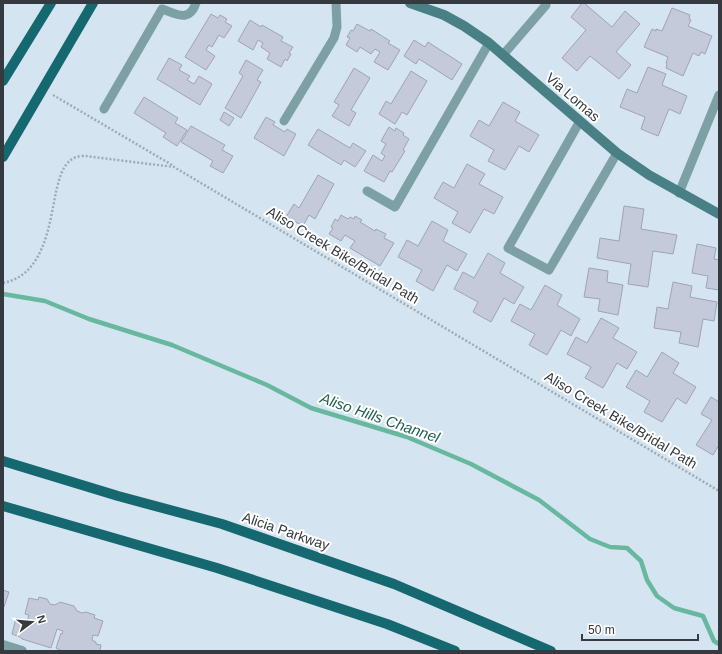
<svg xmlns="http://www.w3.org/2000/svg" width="722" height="654" viewBox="0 0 722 654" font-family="Arial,sans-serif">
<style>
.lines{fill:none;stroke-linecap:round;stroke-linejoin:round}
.stream{stroke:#68b89f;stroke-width:4.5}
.building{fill:#c4cada;stroke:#9fa4b4}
.path{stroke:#9eabb4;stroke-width:2.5;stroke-dasharray:2 2;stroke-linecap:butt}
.lane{stroke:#7da0a4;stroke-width:9}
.street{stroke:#7da0a4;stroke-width:10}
.secondary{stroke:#488086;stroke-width:10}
.primary{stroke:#166870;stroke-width:10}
.labels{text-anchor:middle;stroke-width:4;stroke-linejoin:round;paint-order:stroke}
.street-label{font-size:14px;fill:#343a3f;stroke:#fff}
.water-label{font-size:15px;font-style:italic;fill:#20604e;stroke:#fff}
</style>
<rect width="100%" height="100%" fill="#d4e5f1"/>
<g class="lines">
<polyline class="stream" points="3,294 45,301 89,319 172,345 267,385 311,408 407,437 471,464 539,500 590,539 610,547 627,548 641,561 647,580 657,596 674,608 703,616 714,641 719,644"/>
</g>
<g class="building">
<polygon points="582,3 584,3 612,27 625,11 640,24 616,52 631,65 619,79 590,56 577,71 562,58 586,30 571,17"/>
<polygon points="672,8 690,15 689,19 691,20 688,26 712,36 705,54 701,52 699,56 693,53 683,76 666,68 667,64 666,63 668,57 644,47 652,29 656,31 656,29 662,31"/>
<polygon points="211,14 218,18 220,15 227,19 225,22 232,26 224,38 219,35 212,47 209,45 206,50 215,56 206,70 185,57"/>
<polygon points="250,20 261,27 262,25 283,37 281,41 293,47 289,53 291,54 287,61 285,59 281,67 267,59 270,53 261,47 263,43 258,40 253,50 238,41"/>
<polygon points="357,24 370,31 371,29 390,41 388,43 400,50 388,70 374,62 380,52 375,49 371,54 360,47 357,52 346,45 350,38 347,37 351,30 353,31"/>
<polygon points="414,40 425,47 428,42 462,64 452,80 419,59 416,64 404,56"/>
<polygon points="169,58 182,65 179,70 190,76 187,80 194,84 199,76 212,84 200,105 157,79"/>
<polygon points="246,60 263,70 257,80 261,82 241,118 225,108 243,76 239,73"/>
<polygon points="648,67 666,74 662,85 687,96 680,114 669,109 658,136 641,129 645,117 620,107 627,89 637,93"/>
<polygon points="354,68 370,78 351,110 356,113 349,126 332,116 339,105 334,102"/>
<polygon points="411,71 427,81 407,115 402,112 395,124 379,114 386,101 391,104"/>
<polygon points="144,97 178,118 175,123 187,130 177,146 163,137 166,133 134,113"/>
<polygon points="503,102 520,112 515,121 539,135 529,152 519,146 505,170 488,161 494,150 470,136 479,120 489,126"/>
<polygon points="224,112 234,118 229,126 220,120"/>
<polygon points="266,117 275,122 273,125 285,132 287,129 296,134 284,156 254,138"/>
<polygon points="191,126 225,145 222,150 233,156 223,173 210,166 213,161 181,142"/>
<polygon points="389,127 395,131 396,128 404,133 403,135 409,139 403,150 405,151 392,172 390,171 384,182 364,171 373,155 382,161 385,156 381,153 386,144 381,141"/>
<polygon points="318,129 350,148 353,143 366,151 355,167 344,160 341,165 308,145"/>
<polygon points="467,164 485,174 479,184 503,197 494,214 484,209 470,233 452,223 458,212 434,198 443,182 454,188"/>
<polygon points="318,175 334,184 315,219 309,215 303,226 286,217 294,204 299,208"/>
<polygon points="624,206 644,209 641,229 677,235 673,254 653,251 648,287 628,284 631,264 597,258 600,238 619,241"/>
<polygon points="341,215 348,219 350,217 354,219 355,216 362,220 360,222 375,231 376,229 386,234 384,238 394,243 380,266 350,248 355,241 345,235 341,241 329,234 333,228 331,227 335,219 338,221"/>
<polygon points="432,221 448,230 443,241 467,254 457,271 447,265 433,291 416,281 422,270 398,257 407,240 418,246"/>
<polygon points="697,244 716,248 714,259 719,260 719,290 706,288 708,276 692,273"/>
<polygon points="488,253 505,263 500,273 524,287 514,304 504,298 491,322 473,312 478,302 454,289 463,272 474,278"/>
<polygon points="589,268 608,271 607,282 623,285 618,315 598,311 600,299 584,297"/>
<polygon points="673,282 692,286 690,297 717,302 714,321 703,319 698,347 679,343 681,332 654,328 657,307 668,309"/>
<polygon points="545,285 562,295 557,305 580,319 571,336 561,330 547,355 529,345 535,334 511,321 520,304 531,310"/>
<polygon points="601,318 619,328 613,338 637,352 627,369 617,363 603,388 585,378 591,367 567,354 576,337 587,343"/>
<polygon points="662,352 679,363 673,373 696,387 686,404 677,398 662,422 644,412 650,401 626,387 636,370 647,377"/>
<polygon points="711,397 719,402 719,445 713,455 696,445 712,420 701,414"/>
<polygon points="3,590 9,592 4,607 3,607"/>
<polygon points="39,597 47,599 50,604 55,605 60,602 74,606 77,611 82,613 86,612 95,615 94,618 103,621 98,636 93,635 92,640 96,642 96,644 101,645 100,651 62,651 56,648 61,633 62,634 63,631 57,629 51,648 22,639 20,637 12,634 16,618 27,621 29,615 25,614 29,598 38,600"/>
</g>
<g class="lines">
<g class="path">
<polyline points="53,95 172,165"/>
<path d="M 3,283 C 44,275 49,226 56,192 C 59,180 62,164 74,158 C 78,156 83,156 86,156 L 174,167 L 719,491"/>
</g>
<g class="lane">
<polyline points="503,55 546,5"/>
<path d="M 104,109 L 162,9 C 177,14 189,23 196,3"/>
<polyline points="284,121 334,38 337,27 336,3"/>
<polyline points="580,121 508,248 549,270 617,153"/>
<polyline points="367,191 395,207 489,43"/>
<polyline points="679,193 719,95"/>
</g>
<polyline class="street" points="3,645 22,651"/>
<polyline class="secondary" points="410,3 444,15 464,26 489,43 617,153 649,175 719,214"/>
<g class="primary">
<polyline points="3,81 51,3"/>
<polyline points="3,157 93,3"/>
<polyline points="3,461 118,496 222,524 394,584 551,651"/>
<polyline points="3,506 217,568 387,624 455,651"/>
</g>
</g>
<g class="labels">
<g class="street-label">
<text transform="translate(573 97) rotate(41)" y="5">Via Lomas</text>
<text transform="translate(343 255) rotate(31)" y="5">Aliso Creek Bike/Bridal Path</text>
<text transform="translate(621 420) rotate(31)" y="5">Aliso Creek Bike/Bridal Path</text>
<text transform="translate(286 531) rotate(19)" y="5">Alicia Parkway</text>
</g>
<g class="water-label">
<text transform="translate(380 418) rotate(19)" y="5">Aliso Hills Channel</text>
</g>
</g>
<rect width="722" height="654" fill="none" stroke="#343a3f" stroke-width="8"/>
<g transform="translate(32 622) rotate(74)" stroke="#ffffff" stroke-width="3" paint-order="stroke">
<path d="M0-3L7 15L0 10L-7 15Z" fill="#343a3f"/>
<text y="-6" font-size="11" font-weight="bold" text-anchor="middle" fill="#343a3f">N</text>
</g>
<path d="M582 634v6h116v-6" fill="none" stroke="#343a3f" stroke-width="2"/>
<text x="588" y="634" font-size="12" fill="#343a3f" stroke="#ffffff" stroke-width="3" paint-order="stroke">50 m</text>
</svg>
